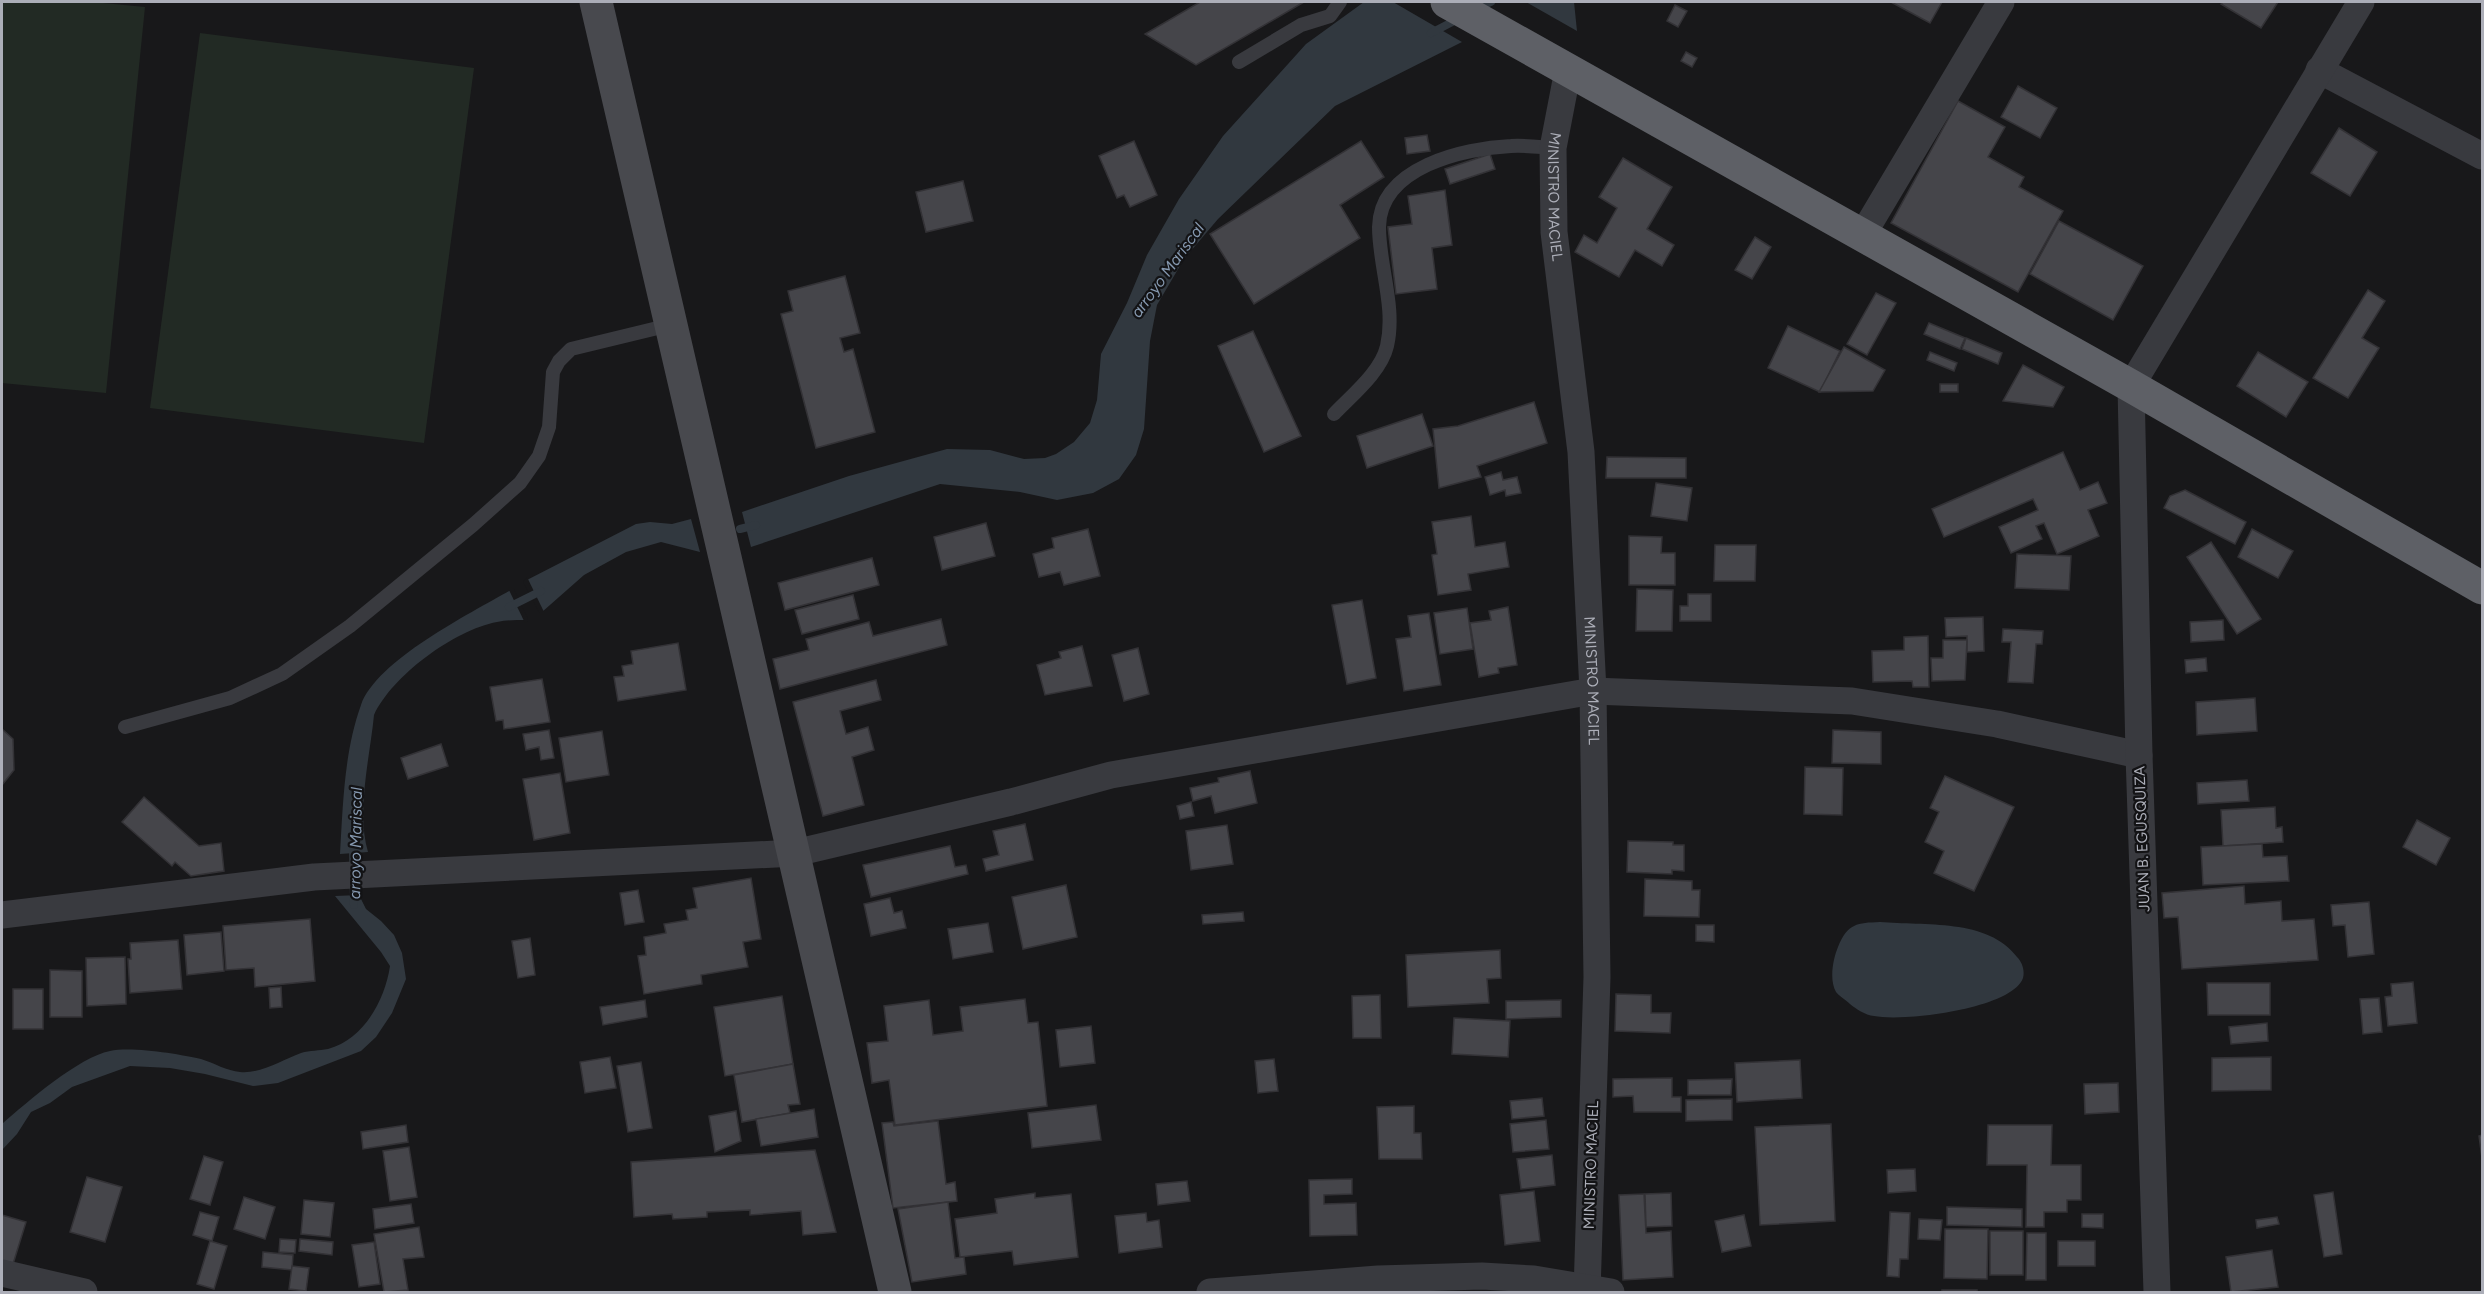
<svg xmlns="http://www.w3.org/2000/svg" width="2484" height="1294" viewBox="0 0 2484 1294" font-family="Figtree,sans-serif">
<style>
.green{fill:#222a24}
.water{fill:#31383f}
.pier{fill:#18181a}
.lines{fill:none;stroke-linecap:round;stroke-linejoin:round}
.stream{stroke:#31383f;stroke-width:8}
.building{fill:#45454a;stroke:#333236;stroke-width:1.5}
.service{stroke:#393a3f;stroke-width:14}
.minor{stroke:#393a3f;stroke-width:27}
.secondary{stroke:#48494e;stroke-width:33}
.trunk{stroke:#5e6066;stroke-width:33}
.labels{text-anchor:middle;stroke-width:4.5;stroke-linejoin:round;paint-order:stroke}
.street-label{font-size:15px;fill:#acaeb8;stroke:#131315}
.water-label{font-size:16px;font-style:italic;fill:#8699b0;stroke:#131315}
</style>
<rect width="100%" height="100%" fill="#18181a"/>
<g class="green">
<polygon points="2,2 93,2 145,7 106,393 2,383"/>
<polygon points="200,33 474,68 424,443 150,408"/>
</g>
<g class="water">
<polygon points="1364,2 1393,2 1462,42 1335,106 1218,219 1184,259 1157,305 1150,341 1144,429 1136,455 1119,479 1093,493 1057,500 1020,492 940,484 751,547 742,512 849,476 947,449 990,450 1024,459 1045,458 1056,454 1074,442 1090,423 1097,400 1101,354 1127,303 1147,255 1179,199 1223,136 1306,44"/>
<polygon points="1526,2 1574,2 1577,31"/>
<polygon points="691,519 700,552 661,542 626,552 584,575 542,612 525,581 636,524 650,522 672,524"/>
<path d="M 511,590 L 526,620 C 516,620 507,620 497,622 C 454,630 392,676 374,715 C 370,757 356,811 368,852 L 340,854 C 343,805 344,752 361,705 C 377,660 471,613 511,590 Z"/>
<path d="M 359,895 L 366,909 L 381,921 L 394,935 L 402,953 L 406,979 L 392,1013 L 376,1037 L 361,1051 L 278,1083 L 253,1086 L 205,1074 L 170,1068 L 130,1066 L 72,1087 L 50,1103 L 31,1112 L 17,1134 L 2,1150 L 2,1124 C 27,1102 79,1057 110,1051 C 131,1046 180,1054 201,1059 C 214,1063 227,1071 240,1072 C 261,1074 282,1060 301,1053 C 310,1050 319,1051 328,1049 C 364,1039 385,1000 390,966 L 381,952 L 335,896 Z"/>
<path d="M 1880,922 C 1924,926 1988,918 2017,957 C 2022,962 2025,970 2023,978 C 2012,1009 1903,1022 1874,1016 C 1865,1015 1856,1009 1850,1004 C 1846,1000 1839,996 1836,992 C 1829,980 1833,959 1838,947 C 1848,923 1857,923 1880,922 Z"/>
</g>
<g class="pier">
<polygon points="527,577 545,614 544,615 540,614 523,582"/>
<polygon points="510,587 514,589 528,619 527,622 525,623 508,588"/>
</g>
<g class="lines">
<g class="stream">
<polyline points="1476,9 1491,2"/>
<polyline points="1431,33 1458,19"/>
<polyline points="740,529 756,525"/>
<polyline points="509,607 541,591"/>
<polyline points="353,845 354,905"/>
</g>
</g>
<g class="building">
<polygon points="1200,2 1304,2 1196,65 1145,34"/>
<polygon points="1891,2 1942,2 1930,23"/>
<polygon points="2223,2 2278,2 2261,28 2221,4"/>
<polygon points="1675,5 1687,11 1678,27 1667,21"/>
<polygon points="1686,52 1697,58 1692,67 1681,61"/>
<polygon points="2018,86 2057,108 2040,138 2001,117"/>
<polygon points="1958,101 2005,127 1988,157 2024,177 2019,187 2063,211 2018,292 1891,223"/>
<polygon points="2339,128 2377,152 2350,196 2311,173"/>
<polygon points="1427,135 1430,151 1407,154 1405,138"/>
<polygon points="1134,141 1157,195 1130,207 1124,195 1117,198 1099,156"/>
<polygon points="1361,141 1384,177 1340,205 1360,238 1254,304 1210,234"/>
<polygon points="1490,154 1495,169 1450,184 1445,169"/>
<polygon points="1623,158 1672,187 1647,229 1674,245 1662,266 1635,250 1619,277 1575,252 1584,235 1597,243 1617,208 1599,197"/>
<polygon points="963,181 973,221 926,232 916,192"/>
<polygon points="1445,190 1452,245 1432,248 1437,289 1396,294 1388,227 1412,224 1408,196"/>
<polygon points="2059,221 2143,266 2113,320 2030,274"/>
<polygon points="1755,237 1771,247 1752,279 1735,270"/>
<polygon points="845,276 860,333 840,338 844,352 853,349 875,432 816,448 781,314 793,311 788,291"/>
<polygon points="2368,290 2385,301 2362,338 2379,348 2348,398 2313,378"/>
<polygon points="1876,293 1896,303 1867,355 1847,344"/>
<polygon points="1929,323 1965,338 1960,349 1924,334"/>
<polygon points="1788,326 1840,351 1820,392 1768,368"/>
<polygon points="1253,331 1301,436 1264,452 1218,346"/>
<polygon points="1966,338 2002,353 1998,364 1962,349"/>
<polygon points="1844,347 1885,370 1873,391 1819,392"/>
<polygon points="1930,352 1957,363 1954,371 1927,360"/>
<polygon points="2258,352 2308,382 2286,417 2237,386"/>
<polygon points="2023,365 2064,387 2053,407 2003,401"/>
<rect x="1940" y="384" width="18" height="8"/>
<polygon points="1534,402 1547,443 1477,466 1481,477 1439,488 1433,429 1458,426"/>
<polygon points="1422,414 1433,446 1367,468 1357,436"/>
<polygon points="2063,452 2080,490 2098,482 2107,503 2088,510 2099,536 2057,554 2044,523 2036,526 2042,539 2011,553 1999,527 2038,510 2033,499 1944,537 1932,509"/>
<polygon points="1607,457 1686,458 1686,478 1606,478"/>
<polygon points="1501,472 1503,480 1517,477 1521,493 1506,496 1505,490 1490,495 1485,477"/>
<polygon points="1656,483 1692,488 1687,521 1651,516"/>
<polygon points="2185,490 2246,522 2235,544 2164,508 2170,496"/>
<polygon points="1471,516 1475,547 1505,542 1509,567 1468,574 1471,590 1438,595 1432,555 1437,554 1432,522"/>
<polygon points="986,523 995,556 942,570 934,537"/>
<polygon points="1088,529 1100,576 1064,585 1060,572 1039,577 1033,554 1054,548 1052,538"/>
<polygon points="2252,529 2293,551 2278,578 2238,557"/>
<polygon points="1629,536 1662,537 1661,553 1675,553 1675,585 1629,585"/>
<polygon points="2211,542 2261,619 2237,634 2187,557"/>
<polygon points="1715,545 1756,545 1755,581 1714,581"/>
<polygon points="2017,554 2071,556 2069,590 2015,588"/>
<polygon points="872,558 879,585 785,610 778,583"/>
<polygon points="1637,589 1673,590 1672,631 1636,631"/>
<polygon points="1688,594 1711,594 1711,621 1680,621 1680,606 1688,606"/>
<polygon points="853,595 859,619 802,634 795,610"/>
<polygon points="1362,600 1376,678 1347,684 1332,605"/>
<polygon points="1508,607 1517,665 1498,668 1499,673 1479,677 1470,623 1491,620 1489,611"/>
<polygon points="1467,608 1473,649 1440,654 1434,613"/>
<polygon points="1429,613 1441,685 1404,691 1396,639 1411,637 1408,616"/>
<polygon points="1983,617 1984,651 1967,652 1967,636 1946,637 1945,618"/>
<polygon points="941,619 947,645 780,689 773,659 809,650 806,639 869,622 873,636"/>
<polygon points="2223,620 2224,640 2191,642 2190,622"/>
<polygon points="2003,629 2043,631 2042,644 2036,644 2033,683 2008,682 2011,642 2002,642"/>
<polygon points="1928,636 1929,687 1913,687 1912,681 1873,682 1872,651 1904,650 1904,637"/>
<polygon points="1943,640 1967,640 1965,680 1932,681 1931,658 1943,658"/>
<polygon points="678,643 686,690 618,701 614,677 624,676 622,666 633,664 631,651"/>
<polygon points="1082,646 1092,686 1045,695 1037,665 1061,658 1059,652"/>
<polygon points="1138,648 1149,694 1124,701 1112,655"/>
<polygon points="2206,658 2207,671 2186,673 2185,660"/>
<polygon points="542,679 550,722 504,729 503,720 496,721 490,687"/>
<polygon points="876,680 881,700 840,711 846,734 868,727 874,750 852,757 864,805 823,816 793,702"/>
<polygon points="2255,698 2257,731 2197,735 2196,702"/>
<polygon points="2,729 13,739 14,770 2,785"/>
<polygon points="549,730 554,758 541,760 539,747 526,750 523,734"/>
<polygon points="1833,730 1881,732 1881,764 1832,763"/>
<polygon points="602,731 609,775 566,782 559,738"/>
<polygon points="441,744 448,766 408,779 401,758"/>
<polygon points="1805,767 1843,768 1842,815 1804,814"/>
<polygon points="1250,771 1257,803 1215,813 1211,796 1193,801 1190,788 1219,782 1218,778"/>
<polygon points="560,773 570,833 534,840 523,779"/>
<polygon points="1945,776 2014,807 1974,891 1934,873 1944,851 1925,842 1939,812 1930,808"/>
<polygon points="2247,780 2249,801 2198,804 2197,783"/>
<polygon points="144,797 199,846 221,843 224,871 191,876 175,862 172,866 122,822"/>
<polygon points="1191,802 1194,816 1180,819 1177,806"/>
<polygon points="2275,807 2276,828 2282,827 2283,842 2223,846 2221,810"/>
<polygon points="2417,820 2450,838 2436,865 2403,847"/>
<polygon points="1025,824 1033,860 986,871 983,859 999,855 993,831"/>
<polygon points="1227,825 1233,864 1191,870 1186,831"/>
<polygon points="1628,841 1673,842 1673,845 1684,845 1684,871 1672,870 1672,874 1627,872"/>
<polygon points="2262,844 2263,857 2287,856 2289,881 2203,885 2201,847"/>
<polygon points="950,846 955,867 966,865 968,874 871,897 863,865"/>
<polygon points="751,878 761,939 743,942 748,967 701,975 702,984 644,994 638,956 646,955 644,937 666,933 664,924 688,920 686,910 697,908 693,888"/>
<polygon points="1645,879 1692,881 1692,890 1700,890 1699,917 1644,916"/>
<polygon points="1066,885 1077,937 1023,949 1012,897"/>
<polygon points="2244,886 2245,904 2281,901 2282,921 2314,919 2318,960 2182,969 2178,917 2164,918 2162,893"/>
<polygon points="638,890 644,922 625,925 620,893"/>
<polygon points="890,898 894,913 902,911 906,928 871,936 864,904"/>
<polygon points="2369,902 2374,954 2348,957 2345,925 2333,926 2331,905"/>
<polygon points="1243,912 1244,921 1203,924 1202,915"/>
<polygon points="310,919 315,981 255,987 254,968 226,970 223,926"/>
<polygon points="988,923 993,952 953,959 948,929"/>
<polygon points="1696,925 1714,925 1714,942 1696,941"/>
<polygon points="221,932 224,971 187,975 184,935"/>
<polygon points="530,938 535,975 518,978 512,941"/>
<polygon points="178,940 182,989 130,993 128,959 131,959 130,943"/>
<polygon points="1500,950 1501,978 1487,979 1489,1003 1408,1007 1406,955"/>
<polygon points="125,957 126,1004 87,1006 86,958"/>
<polygon points="50,970 82,971 82,1017 50,1017"/>
<polygon points="2413,982 2417,1023 2388,1026 2385,997 2392,996 2391,984"/>
<polygon points="2207,983 2270,983 2270,1015 2208,1015"/>
<polygon points="281,987 282,1007 270,1008 269,988"/>
<rect x="13" y="989" width="30" height="40"/>
<polygon points="1616,994 1651,995 1651,1013 1671,1013 1670,1033 1615,1031"/>
<polygon points="1380,995 1381,1038 1353,1038 1352,996"/>
<polygon points="782,996 793,1064 725,1076 714,1007"/>
<polygon points="2379,998 2382,1032 2363,1034 2360,999"/>
<polygon points="1025,999 1028,1023 1038,1022 1047,1106 895,1125 889,1080 872,1083 867,1043 888,1041 884,1006 929,1000 933,1035 963,1031 960,1007"/>
<polygon points="645,1000 647,1017 603,1025 600,1007"/>
<polygon points="1561,1000 1561,1017 1506,1019 1506,1001"/>
<polygon points="1454,1018 1510,1021 1508,1057 1452,1054"/>
<polygon points="2267,1023 2268,1041 2231,1044 2229,1027"/>
<polygon points="1091,1026 1095,1063 1060,1067 1056,1030"/>
<polygon points="610,1057 616,1088 585,1093 580,1062"/>
<polygon points="2271,1057 2271,1090 2212,1091 2212,1058"/>
<polygon points="1274,1059 1278,1091 1258,1093 1255,1061"/>
<polygon points="1800,1060 1802,1098 1737,1102 1735,1063"/>
<polygon points="641,1062 652,1128 628,1132 617,1066"/>
<polygon points="793,1064 800,1104 788,1105 790,1113 742,1122 734,1075"/>
<polygon points="1672,1078 1672,1097 1681,1097 1681,1112 1634,1112 1633,1096 1613,1097 1613,1079"/>
<polygon points="1732,1079 1731,1095 1688,1095 1688,1080"/>
<polygon points="2118,1083 2119,1112 2085,1114 2084,1084"/>
<polygon points="1542,1098 1544,1116 1512,1119 1510,1101"/>
<polygon points="1732,1099 1732,1120 1686,1121 1686,1100"/>
<polygon points="1096,1105 1101,1140 1032,1148 1028,1113"/>
<polygon points="1414,1106 1414,1133 1421,1133 1422,1159 1379,1159 1377,1107"/>
<polygon points="814,1109 818,1137 761,1146 756,1119"/>
<polygon points="736,1111 741,1141 715,1152 709,1116"/>
<polygon points="1546,1120 1549,1149 1513,1152 1510,1124"/>
<polygon points="938,1121 946,1184 955,1182 957,1201 893,1208 882,1123 893,1122 894,1126"/>
<polygon points="1831,1124 1835,1221 1760,1225 1755,1127"/>
<polygon points="406,1125 408,1142 363,1149 361,1132"/>
<polygon points="1988,1125 2052,1125 2051,1165 2081,1165 2081,1200 2067,1200 2067,1212 2044,1212 2044,1227 2026,1227 2027,1165 1987,1165"/>
<polygon points="2482,1135 2482,1158 2479,1136"/>
<polygon points="409,1147 417,1197 390,1201 383,1151"/>
<polygon points="815,1150 836,1232 803,1235 801,1211 750,1215 750,1210 707,1212 707,1217 673,1219 672,1214 634,1217 631,1162"/>
<polygon points="1552,1155 1555,1185 1521,1189 1517,1159"/>
<polygon points="204,1156 223,1162 210,1205 190,1199"/>
<polygon points="1915,1169 1916,1191 1888,1193 1887,1170"/>
<polygon points="87,1177 122,1187 105,1242 70,1232"/>
<polygon points="1352,1179 1352,1194 1324,1195 1324,1204 1356,1203 1357,1235 1310,1236 1309,1180"/>
<polygon points="1187,1181 1190,1201 1158,1205 1156,1184"/>
<polygon points="1534,1191 1540,1241 1505,1245 1500,1195"/>
<polygon points="2333,1192 2342,1254 2324,1257 2314,1195"/>
<polygon points="1035,1193 1035,1198 1071,1194 1078,1257 1014,1265 1012,1251 960,1257 955,1219 997,1213 995,1199"/>
<polygon points="1671,1193 1672,1226 1646,1227 1645,1194"/>
<polygon points="1644,1194 1646,1233 1671,1231 1673,1277 1623,1280 1619,1195"/>
<polygon points="244,1197 275,1207 265,1239 234,1229"/>
<polygon points="304,1200 334,1203 330,1237 301,1234"/>
<polygon points="948,1202 955,1258 964,1257 966,1274 912,1282 898,1209"/>
<polygon points="411,1204 414,1223 375,1229 373,1209"/>
<polygon points="1947,1207 2022,1209 2022,1227 1947,1225"/>
<polygon points="200,1212 219,1217 212,1241 193,1235"/>
<polygon points="1890,1212 1910,1213 1908,1259 1900,1259 1899,1277 1887,1276"/>
<polygon points="1146,1213 1147,1222 1159,1220 1162,1247 1119,1253 1115,1216"/>
<polygon points="2082,1214 2103,1214 2103,1228 2082,1227"/>
<polygon points="2,1215 26,1222 13,1264 2,1261"/>
<polygon points="1744,1215 1751,1246 1722,1252 1715,1221"/>
<polygon points="2277,1217 2279,1224 2257,1228 2256,1220"/>
<polygon points="1919,1219 1942,1220 1940,1240 1918,1239"/>
<polygon points="419,1227 424,1257 403,1259 408,1290 384,1292 374,1234"/>
<polygon points="1945,1229 1988,1229 1987,1279 1944,1278"/>
<rect x="1990" y="1231" width="33" height="44"/>
<polygon points="2027,1233 2046,1233 2046,1280 2026,1280"/>
<polygon points="280,1239 296,1240 295,1253 279,1252"/>
<polygon points="300,1239 333,1242 332,1255 299,1251"/>
<polygon points="210,1241 227,1246 214,1289 197,1284"/>
<rect x="2058" y="1241" width="37" height="25"/>
<polygon points="374,1242 380,1284 359,1287 352,1245"/>
<polygon points="2272,1250 2278,1287 2231,1292 2226,1257"/>
<polygon points="263,1252 293,1255 292,1270 262,1267"/>
<polygon points="292,1266 309,1268 306,1291 289,1289"/>
<rect x="1942" y="1290" width="35" height="2"/>
</g>
<g class="lines">
<g class="service">
<polyline points="1239,62 1301,25 1330,16 1340,2"/>
<path d="M 1334,414 C 1352,395 1381,372 1387,346 C 1396,307 1379,266 1379,227 C 1380,167 1464,148 1511,146 C 1525,145 1539,147 1553,148"/>
<polyline points="125,727 230,698 282,674 350,626 473,525 520,483 539,456 549,427 553,372 559,361 571,349 670,325"/>
</g>
<g class="minor">
<path id="s1" d="M 1568,70 L 1553,148 L 1554,232 L 1581,452 L 1593,691 L 1597,977 L 1587,1292"/>
<polyline points="2319,70 2482,156"/>
<polyline points="1863,234 2001,2"/>
<polyline points="2,915 314,877 795,853 1011,802 1111,775 1593,691 1852,701 1997,724 2139,755"/>
<polyline points="2,1273 84,1292"/>
<polyline points="1210,1292 1378,1279 1482,1276 1534,1279 1611,1292"/>
<polyline points="2157,1292 2139,755 2131,386 2361,2"/>
</g>
<path class="secondary" d="M 596,2 C 695,432 797,862 895,1292"/>
<polyline class="trunk" points="1447,2 2131,386 2482,588"/>
</g>
<g class="labels">
<g class="street-label">
<text dy="5" stroke="none"><textPath href="#s1" startOffset="128">MINISTRO MACIEL</textPath></text>
<text dy="5" stroke="none"><textPath href="#s1" startOffset="614">MINISTRO MACIEL</textPath></text>
<text transform="translate(2142 839) rotate(-92)" y="5">JUAN B. EGUSQUIZA</text>
<text transform="translate(1591 1165) rotate(-88)" y="5">MINISTRO MACIEL</text>
</g>
<g class="water-label">
<text transform="translate(1167 270) rotate(-54)" y="6">arroyo Mariscal</text>
<text transform="translate(355 843) rotate(-89)" y="6">arroyo Mariscal</text>
</g>
</g>
<rect width="2484" height="1294" fill="none" stroke="#acaeb8" stroke-width="6"/>
</svg>
